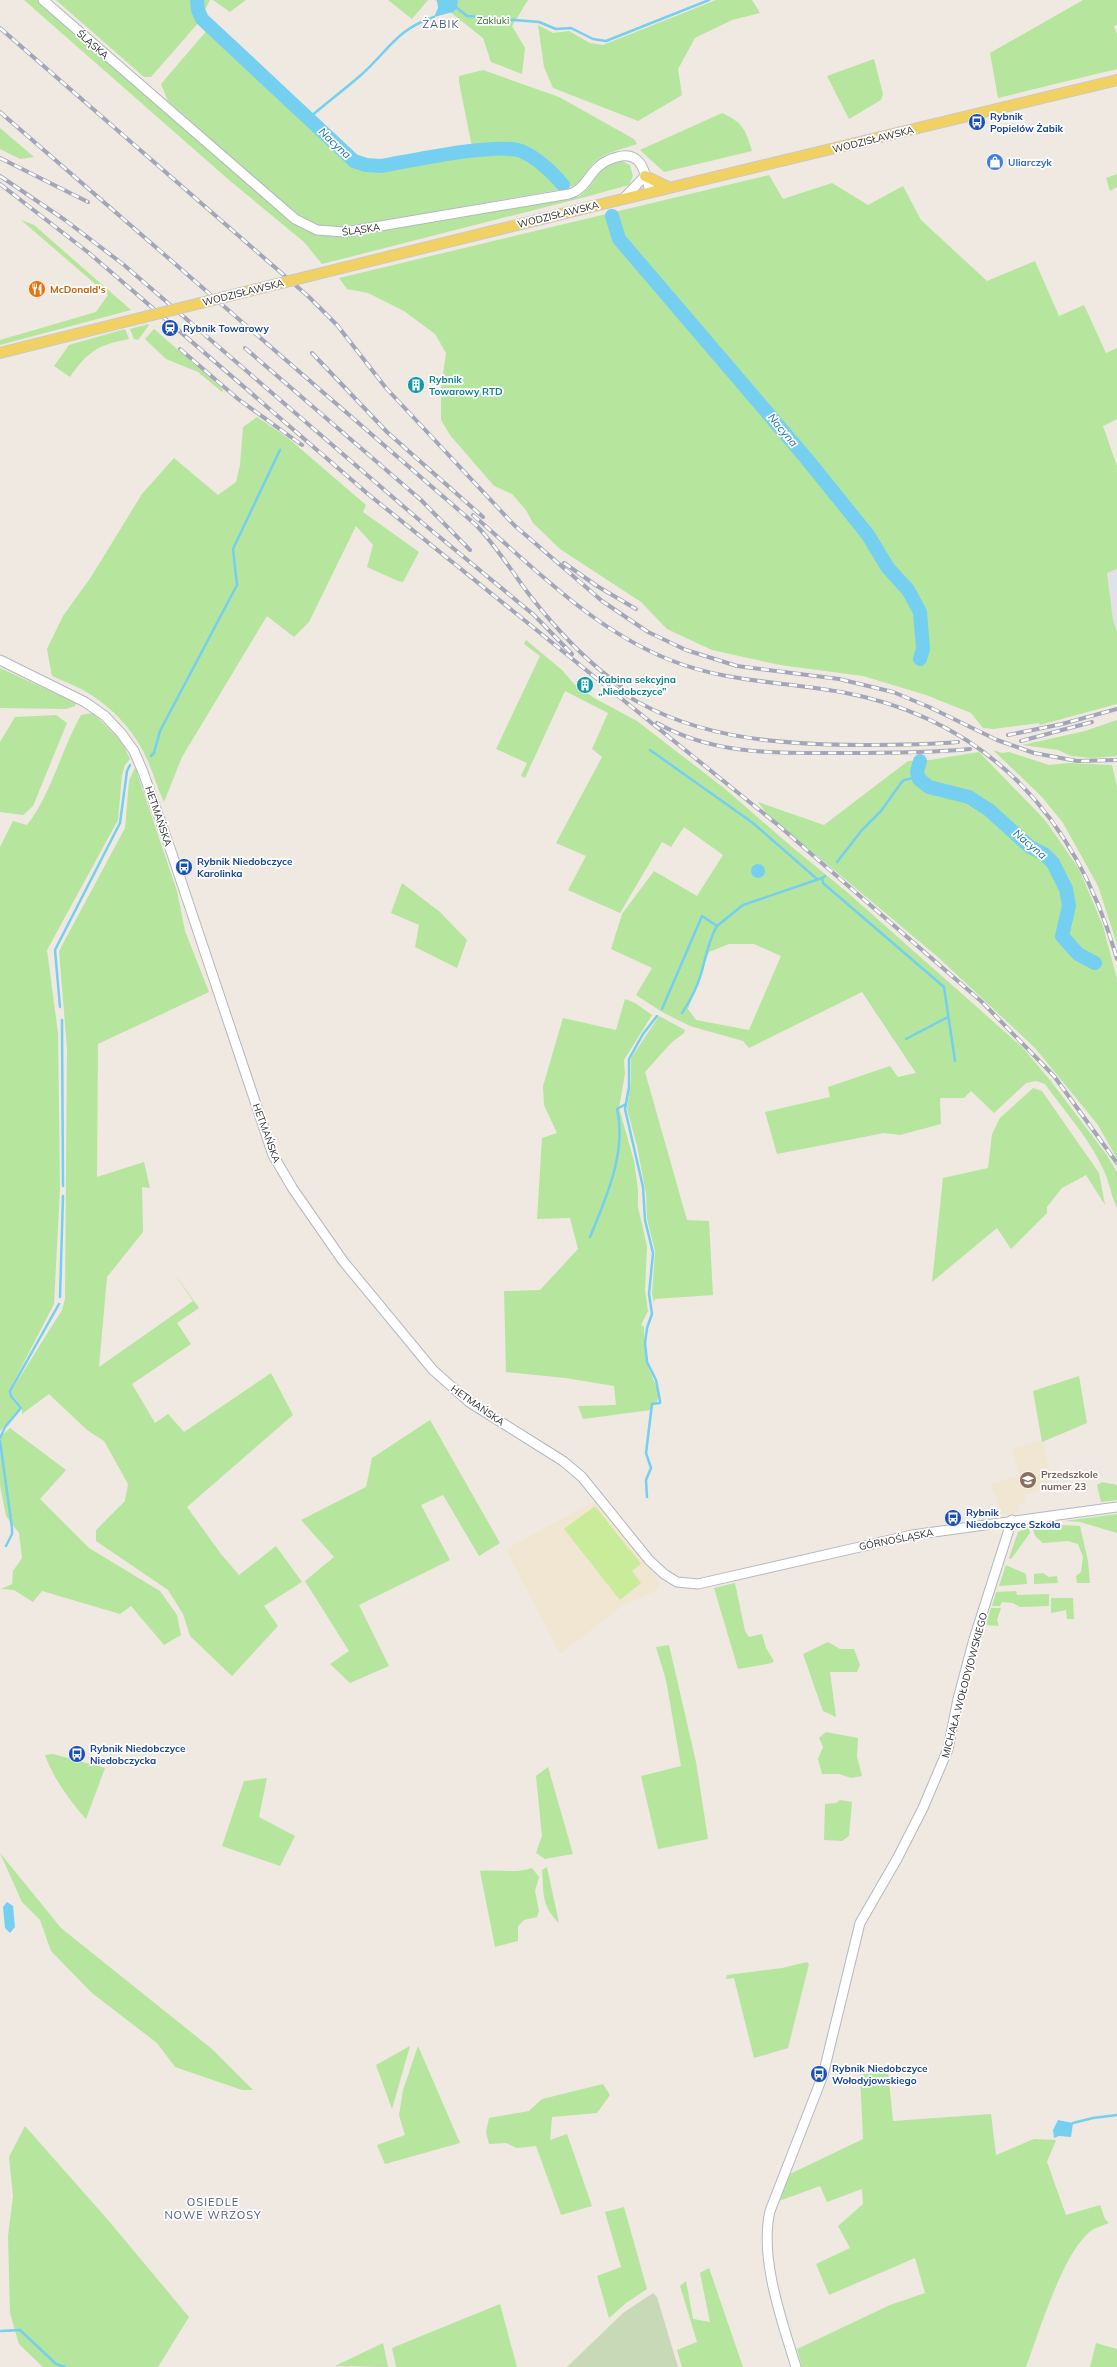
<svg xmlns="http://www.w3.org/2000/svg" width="1117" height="2367" viewBox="0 0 1117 2367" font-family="Mulish,sans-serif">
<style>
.industrial{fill:#e3e1e8}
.education{fill:#f0e6d1}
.green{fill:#b6e59e;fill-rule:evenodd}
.cemetery{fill:#c8d9b8}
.pitch{fill:#c9ec9a}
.water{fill:#75cff0}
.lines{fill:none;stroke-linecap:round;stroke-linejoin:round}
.stream{stroke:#75cff0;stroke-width:2.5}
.river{stroke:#75cff0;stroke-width:14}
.secondary-casing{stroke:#b4b7c1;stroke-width:11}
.primary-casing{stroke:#c9c9c9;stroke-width:12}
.secondary{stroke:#fff;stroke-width:9}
.primary{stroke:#f2d163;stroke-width:10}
.rail-casing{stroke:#a3a6b8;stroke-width:4}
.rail{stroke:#fff;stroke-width:2.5;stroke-dasharray:8;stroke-linecap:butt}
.primary-bridge-casing{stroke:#c9c9c9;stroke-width:12;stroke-linecap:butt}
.primary-bridge{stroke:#f2d163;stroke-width:10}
.labels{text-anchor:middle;stroke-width:3.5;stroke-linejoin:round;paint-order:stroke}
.park-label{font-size:10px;fill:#2c6e1b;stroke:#fff}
.street-label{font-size:10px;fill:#2e2e2e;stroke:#fff}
.transit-label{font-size:10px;font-weight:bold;fill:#164399;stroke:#fff;text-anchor:start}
.shop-label{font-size:10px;font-weight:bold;fill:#366cbe;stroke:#fff;text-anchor:start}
.food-label{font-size:10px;font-weight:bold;fill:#c56008;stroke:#fff;text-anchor:start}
.culture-label{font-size:10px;font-weight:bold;fill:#0d838f;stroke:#fff;text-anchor:start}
.education-label{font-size:10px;font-weight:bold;fill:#785e54;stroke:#fff;text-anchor:start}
.neighbourhood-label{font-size:11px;letter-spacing:1px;fill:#4d5680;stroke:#fff}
.water-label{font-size:11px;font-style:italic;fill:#0d6fa3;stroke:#fff}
</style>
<rect width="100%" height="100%" fill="#efe9e1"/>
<polygon class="industrial" points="1117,569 1117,632 1113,620 1107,573"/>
<g class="education">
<polygon points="1042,1440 1053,1485 1024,1495 1026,1501 1018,1505 1019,1512 1002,1514 991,1484 1019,1476 1012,1449"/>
<polygon points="597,1500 654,1573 659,1586 655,1591 623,1605 560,1654 506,1549"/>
</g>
<g class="green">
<path d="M 24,0 L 37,0 L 271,204 C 293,221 306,231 333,237 L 580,196 C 599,181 593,168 622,161 L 630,165 L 633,176 L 629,185 L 589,196 L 322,264 L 304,242 L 229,180 Z"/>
<polygon points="56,0 210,0 199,22 151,77 144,77"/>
<polygon points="213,0 246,0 230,12"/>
<polygon points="388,0 428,0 412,19"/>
<polygon points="435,0 528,0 512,26 525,48 522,74 491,62 483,38"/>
<polygon points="716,0 752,0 760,13 732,20 695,38 678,69 682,95 638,121 553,88 544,67 538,25 553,33 569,31 590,43 603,45"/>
<polygon points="1083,0 1117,0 1117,25 1114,26 1117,34 1117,69 998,98 990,53"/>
<path d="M 208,29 L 242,59 L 244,54 L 356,160 L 371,163 L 488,146 C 522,147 541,166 563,189 L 367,224 L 336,227 L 314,225 L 289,209 L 168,101 L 161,84 Z"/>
<polygon points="874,59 883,94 881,100 849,119 827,76"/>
<path d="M 483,70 L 559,97 L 634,139 L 637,144 C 622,149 602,153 592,165 C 584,174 583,182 571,187 C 536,156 523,136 472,147 L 459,82 L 459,76 Z"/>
<path d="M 722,113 C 743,122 746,131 752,151 L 664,172 L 640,150 Z"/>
<polygon points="0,128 34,157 20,159 0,149"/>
<polygon points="1117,174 1117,187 1110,191 1106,178"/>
<polygon points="769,175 783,199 832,183 868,205 903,186 921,220 987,281 1035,261 1059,316 1084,305 1106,353 1117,348 1117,419 1103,426 1117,466 1117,569 1107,573 1113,620 1117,632 1117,704 1040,725 1039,723 993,729 983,728 971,713 926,695 863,676 780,665 712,650 667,629 641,602 560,549 533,523 526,510 512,494 494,486 450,435 441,420 441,388 446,353 435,334 404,311 368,293 347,289 339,278"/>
<polygon points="21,220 34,225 131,310 0,345 0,340 96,312 108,295"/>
<polygon points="148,324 149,325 138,340 134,339 130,329"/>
<path d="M 125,329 L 129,339 C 98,345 88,351 70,377 L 54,366 L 69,345 Z"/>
<polygon points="154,329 223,389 222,392 198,372 166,359 145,339"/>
<path d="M 257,417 L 288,438 L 366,505 L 363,512 L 419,552 L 403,582 L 398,581 L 367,567 L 373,545 L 356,526 L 309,622 L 294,637 L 267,616 L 182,757 L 164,802 C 156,786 152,767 143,751 C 130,725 103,699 77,687 C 69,683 60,680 52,676 L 47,649 L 63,616 L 91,577 L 142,494 L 174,458 L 218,495 L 236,482 L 240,465 L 243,427 Z"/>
<path d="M 526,640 L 562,670 L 575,685 L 596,699 L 637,721 L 724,788 L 792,847 L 847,892 L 1022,1047 L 1050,1080 L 1106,1154 L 1117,1172 L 1117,1208 C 1111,1196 1110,1183 1104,1171 C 1090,1139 1065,1112 1045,1084 L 1036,1081 L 1026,1083 L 994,1113 L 971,1091 L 964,1098 L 940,1098 L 941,1124 L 900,1135 L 884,1133 L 777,1154 L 765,1112 L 830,1097 L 828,1087 L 890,1066 L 898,1077 L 916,1073 L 862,992 L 749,1048 L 743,1041 L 690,1026 L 662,1012 L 636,995 L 652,968 L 611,949 L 622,914 L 654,871 L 697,896 L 723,855 L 684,827 L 671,847 L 662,842 L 620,913 L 568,890 L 586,856 L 556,843 L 602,757 L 592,749 L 608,713 L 565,691 L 525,778 L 521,776 L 527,763 L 496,749 L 540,656 L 524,644 ZM 729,944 L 754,944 L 781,956 L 749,1030 L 696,1020 L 688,1009 L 709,952 Z"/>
<polygon points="0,668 76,703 75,706 66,709 0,708"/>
<path d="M 93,713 L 122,742 L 130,759 L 125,765 L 122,775 L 118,820 L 47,950 L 58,1033 L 60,1189 L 54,1304 L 9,1391 L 10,1396 L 19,1407 L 19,1409 L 0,1431 L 0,847 L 13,821 L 27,825 C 52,793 61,750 81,715 Z"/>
<polygon points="56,715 67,723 33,806 23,815 0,812 0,742 15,717"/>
<polygon points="1117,720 1117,756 1092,758 1071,756 1058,750 1022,745 1085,731"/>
<polygon points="993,750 1002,753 1009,752 1049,765 1069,763 1112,765 1117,787 1117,944 1098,886 1063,823 1042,797"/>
<polygon points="979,752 1045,820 1079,869 1103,926 1117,979 1117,1159 1098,1125 1035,1048 939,958 766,813 758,802 824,825 908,761 930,760"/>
<polygon points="135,767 177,891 185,931 209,992 98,1044 97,1177 144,1162 150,1188 142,1187 143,1232 107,1277 99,1367 193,1301 172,1270 199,1308 177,1323 191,1344 132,1384 155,1423 168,1414 184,1432 271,1373 293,1415 187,1507 221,1554 239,1575 276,1546 302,1582 264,1606 278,1626 232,1676 190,1636 183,1614 168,1590 96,1541 96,1530 125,1501 128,1484 104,1441 87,1430 49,1394 22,1414 22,1407 12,1395 11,1391 62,1310 65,1299 67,1049 59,951 125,828 129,781"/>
<polygon points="402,883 440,912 467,940 457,968 415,947 419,925 391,913"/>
<path d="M 625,999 L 635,1003 L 652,1015 L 624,1060 L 625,1074 L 619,1108 L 634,1161 L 638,1190 L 638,1207 L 647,1246 L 645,1290 L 648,1311 L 641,1325 L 644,1327 C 644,1338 644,1349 646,1359 C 648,1373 662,1389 657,1402 L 652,1404 L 651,1410 L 583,1419 L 578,1406 L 616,1405 L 614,1386 L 566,1378 L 506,1372 L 504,1291 L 540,1290 L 578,1249 L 570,1218 L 537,1219 L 542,1138 L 557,1133 L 544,1105 L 543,1086 L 563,1018 L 616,1030 Z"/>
<polygon points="659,1016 685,1030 684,1033 671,1043 645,1072 687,1220 709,1221 713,1295 655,1299 654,1303 652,1294 655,1251 647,1219 646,1194 637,1146 627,1109 631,1082 631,1058"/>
<polygon points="1033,1088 1042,1091 1099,1173 1105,1205 1086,1175 1062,1188 1047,1207 1047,1213 1011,1249 997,1228 932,1282 943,1178 988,1168 992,1134 1000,1118"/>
<polygon points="1079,1376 1087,1423 1042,1442 1033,1391"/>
<polygon points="430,1420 500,1543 479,1556 443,1495 421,1505 450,1560 359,1605 389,1666 350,1683 330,1664 349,1651 305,1581 334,1557 301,1520 366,1487 372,1458"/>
<polygon points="10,1428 66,1470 40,1499 89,1548 160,1591 177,1615 181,1635 164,1645 131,1606 120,1614 42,1591 33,1602 14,1590 1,1589 12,1584 13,1571 22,1558 19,1533 6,1516 0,1485 0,1437"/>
<polygon points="1102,1482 1117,1485 1117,1500 1101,1502 1097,1485"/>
<polygon points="1117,1514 1117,1533 1080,1522 1064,1521"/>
<polygon points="1045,1524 1080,1526 1088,1561 1090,1583 1077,1583 1076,1576 1081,1572 1083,1557 1078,1544 1068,1541 1043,1543 1035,1536 1032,1526"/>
<polygon points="1029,1527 1030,1533 1011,1559 1009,1558 1018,1532"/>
<polygon points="1006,1565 1026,1574 1027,1584 999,1586"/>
<polygon points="1043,1573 1049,1577 1057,1576 1058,1583 1034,1584 1034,1574"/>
<polygon points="735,1583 745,1631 749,1637 762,1634 766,1648 774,1661 772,1663 738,1669 714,1588"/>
<polygon points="1016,1591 1017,1595 1049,1594 1049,1606 1020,1607 1013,1603 1002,1602 1000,1606 992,1606 996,1592"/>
<polygon points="1051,1598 1073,1598 1074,1619 1067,1619 1066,1610 1051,1613"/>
<polygon points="991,1608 1001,1608 997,1620 999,1626 986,1625"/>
<polygon points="828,1642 840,1649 854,1649 860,1665 857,1672 830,1672 836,1717 823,1711 803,1654"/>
<polygon points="669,1645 696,1762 708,1839 658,1849 641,1776 681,1766 666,1680 656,1647"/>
<polygon points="826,1732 858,1738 857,1757 862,1776 851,1778 839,1774 822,1774 818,1759 823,1747 819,1738"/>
<path d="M 53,1754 L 105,1768 L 86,1819 C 70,1801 53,1778 45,1755 Z"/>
<polygon points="548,1767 573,1854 545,1859 536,1853 542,1836 536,1776"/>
<polygon points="267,1778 259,1817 295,1836 280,1866 222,1846 244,1781"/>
<polygon points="840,1800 852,1802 849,1836 842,1841 824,1840 825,1804 836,1803"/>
<polygon points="0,1853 61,1928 212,2049 253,2090 242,2090 175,2067 157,2043 92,1993 51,1951 40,1920 22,1902"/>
<path d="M 547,1867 L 559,1923 C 541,1905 544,1894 542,1870 Z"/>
<path d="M 532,1868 L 539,1877 L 535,1891 L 539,1911 L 537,1917 L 524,1920 L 518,1926 L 518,1941 L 495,1947 L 480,1871 C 498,1869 515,1874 532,1868 Z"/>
<polygon points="807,1962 809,1964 788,2048 754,2058 734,1978 726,1979 727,1975 782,1968"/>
<polygon points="410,2046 392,2109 376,2065"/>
<polygon points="418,2046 460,2143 385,2164 377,2145 405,2135 399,2115 403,2090"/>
<path d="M 888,2071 L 893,2121 L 991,2114 L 996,2155 L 1034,2139 L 1056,2140 L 1047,2162 L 1066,2215 L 1100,2205 L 1105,2219 L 1109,2223 C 1104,2225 1097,2227 1092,2230 C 1063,2251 1039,2333 1026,2367 L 802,2367 L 797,2349 L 890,2305 L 925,2293 L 915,2258 L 829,2295 L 816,2264 L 850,2248 L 838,2226 L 863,2204 L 862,2189 L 827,2202 L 820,2186 L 779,2201 L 790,2174 L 863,2139 L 860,2075 Z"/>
<polygon points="603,2084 610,2095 597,2113 552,2117 550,2140 567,2134 592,2206 561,2215 536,2146 517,2148 506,2143 489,2144 486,2132 489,2118 529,2111 542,2099"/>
<polygon points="25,2126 108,2220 189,2317 158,2367 43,2367 19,2344 10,2313 8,2236 13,2196 9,2157"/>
<polygon points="624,2207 647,2289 626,2303 609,2318 597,2276 621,2267 605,2212"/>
<polygon points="709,2268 743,2367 682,2367 677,2350 697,2342 680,2286 686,2281 693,2319 710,2322 700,2273"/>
<polygon points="500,2304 517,2367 396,2367 392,2348"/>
<polygon points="383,2343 388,2367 335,2366"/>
<polygon points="1096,2343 1117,2349 1117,2367 1090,2367"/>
</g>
<polygon class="cemetery" points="653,2293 657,2297 678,2367 567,2367 623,2313"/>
<polygon class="pitch" points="595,1506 641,1564 632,1571 641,1583 620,1600 564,1529"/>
<g class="water">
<polygon points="437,0 458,0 457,8 453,12 434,17 438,8"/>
<circle cx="758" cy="871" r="7"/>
<polygon points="7,1902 13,1906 15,1927 10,1933 5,1928 3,1907"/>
<polygon points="1058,2120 1073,2123 1071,2137 1059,2136 1054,2138 1053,2130"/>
</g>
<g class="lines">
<g class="stream">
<polyline points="457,8 467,16 539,22 556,29 571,28 593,39 606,41 709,0"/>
<path d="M 309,118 C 326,103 344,90 361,75 C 388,51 397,29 434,17"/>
<polyline points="650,750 753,823 817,879"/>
<polyline points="151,756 154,753 160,731 237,585 233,549 280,450"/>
<polyline points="837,862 862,830 881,811 901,783 904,780 918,777"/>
<polyline points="825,876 822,878 823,883 944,987 955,1061"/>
<polyline points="60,1007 55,950 120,823 127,771 130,765"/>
<polyline points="662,1009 702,916 717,926 743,905 822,878"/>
<path d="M 682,1013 C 690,1001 697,988 701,974 C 706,957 708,941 717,926"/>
<polyline points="62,1020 63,1186"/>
<polyline points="906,1039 948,1017"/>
<path d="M 590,1237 C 606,1198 627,1152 617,1109 L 626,1104"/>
<polyline points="60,1297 63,1196"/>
<polyline points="0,1438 5,1427 21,1408 11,1396 10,1391 59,1304"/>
<polyline points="0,1441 12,1528 12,1534 6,1546"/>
<polyline points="647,1497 646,1480 651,1468 646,1453 652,1404 660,1403 660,1401 656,1380 647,1362 645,1343 647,1328 652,1314 649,1294 653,1253 645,1220 643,1187 625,1109 629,1087 629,1059 643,1034 657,1016"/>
<polyline points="1073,2123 1093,2118 1117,2115"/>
<polyline points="1,2331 20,2330 56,2364 65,2367"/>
</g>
<g class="river">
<path d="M 197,0 L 198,10 L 202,19 L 354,161 L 366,165 L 381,166 C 411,161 496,142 521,151 C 538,158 551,171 563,185"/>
<polyline points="612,216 619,239 806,458 868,535 888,568 908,590 920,612 923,649 920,659"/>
<polyline points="920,761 917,772 919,779 929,787 969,797 989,810 1030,847 1044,854 1053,863 1066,889 1069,906 1062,936 1078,954 1095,963"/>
</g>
<g class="secondary-casing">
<g id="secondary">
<path d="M 43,0 L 295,219 L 317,230 L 345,232 L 569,194 C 584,190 587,177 598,167 C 603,162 610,159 617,157 C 642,150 645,173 650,191"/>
<polyline points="624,198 645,176"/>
<polyline points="0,660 85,702 105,716 121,733 134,751 143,772 172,854 273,1155 293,1189 343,1261 433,1370 469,1402 563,1461 582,1477 649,1560 664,1574 677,1582 698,1584 912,1535 1117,1507"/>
<path d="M 796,2367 C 782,2321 759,2258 770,2211 L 823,2075 L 860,1923 L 897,1859 L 923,1808 L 948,1749 L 958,1699 L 974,1639 L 1012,1520"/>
</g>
</g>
<g class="primary-casing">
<g id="primary">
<polyline points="645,176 668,187"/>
<path d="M 342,268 C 600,204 858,142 1117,80"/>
<polyline points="0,353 120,323"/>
</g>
</g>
<use href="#secondary" class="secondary"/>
<use href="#primary" class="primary"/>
<g class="rail-casing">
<g id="rail">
<polyline points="0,28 309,297 337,325 386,388 514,525 602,601 648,632 686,650 737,666 839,679 893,692 929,707 997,740 1034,753 1077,761 1117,760"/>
<path d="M 0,112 L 476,525 C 496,546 511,570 528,593 C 555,628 585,661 621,686"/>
<polyline points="0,158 88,202"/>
<polyline points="0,176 65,220 124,265 425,525 534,615 572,654"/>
<polyline points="0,184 89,253 368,494 778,825 982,1002 1054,1076 1117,1163"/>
<polyline points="245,348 421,500 470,550"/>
<polyline points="180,349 238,399 302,445"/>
<polyline points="312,353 387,432 483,517"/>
<path d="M 473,515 C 534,568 594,630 670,660 C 728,683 781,681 841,692 C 989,719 1077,819 1117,959"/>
<polyline points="564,563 597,586 636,609"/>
<path d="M 611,685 C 684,738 776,745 863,745 C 895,745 926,745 958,742"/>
<path d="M 657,723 C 715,756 779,753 843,753 C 886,753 928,753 970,749"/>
<polyline points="1008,735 1062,724 1117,709"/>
<polyline points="1021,741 1092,722"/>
</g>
</g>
<use href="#rail" class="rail"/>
<g class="primary-bridge-casing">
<polyline id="primary-bridge" points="120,323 342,268"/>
</g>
<use href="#primary-bridge" class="primary-bridge"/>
</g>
<defs>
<g id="bus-disc" transform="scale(0.9)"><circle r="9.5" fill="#1a4fb4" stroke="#fff"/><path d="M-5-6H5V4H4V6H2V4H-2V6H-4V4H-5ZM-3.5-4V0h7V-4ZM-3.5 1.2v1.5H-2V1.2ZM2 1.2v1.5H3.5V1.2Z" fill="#fff"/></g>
<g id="shop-disc" transform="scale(0.9)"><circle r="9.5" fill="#3f7fe0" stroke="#fff"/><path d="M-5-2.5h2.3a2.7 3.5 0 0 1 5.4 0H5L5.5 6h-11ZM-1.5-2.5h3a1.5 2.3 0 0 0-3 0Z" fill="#fff"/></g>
<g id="restaurant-disc" transform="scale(0.9)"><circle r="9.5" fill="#e8710a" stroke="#fff"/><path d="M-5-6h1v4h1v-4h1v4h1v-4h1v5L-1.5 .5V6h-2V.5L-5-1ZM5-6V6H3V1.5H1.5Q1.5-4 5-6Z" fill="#fff"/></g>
<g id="station-disc" transform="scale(0.9)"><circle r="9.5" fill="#1a4fb4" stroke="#fff"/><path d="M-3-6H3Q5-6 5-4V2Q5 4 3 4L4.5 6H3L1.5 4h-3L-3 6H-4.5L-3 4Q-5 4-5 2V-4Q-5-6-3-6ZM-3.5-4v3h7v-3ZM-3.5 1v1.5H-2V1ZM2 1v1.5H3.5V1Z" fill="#fff"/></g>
<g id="building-disc" transform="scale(0.9)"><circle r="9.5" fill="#0f9aa8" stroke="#fff"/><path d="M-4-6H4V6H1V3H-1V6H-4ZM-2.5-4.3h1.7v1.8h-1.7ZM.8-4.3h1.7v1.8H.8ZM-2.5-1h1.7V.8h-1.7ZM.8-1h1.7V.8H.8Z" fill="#fff"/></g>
<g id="school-disc" transform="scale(0.9)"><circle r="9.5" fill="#8d6e63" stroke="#fff"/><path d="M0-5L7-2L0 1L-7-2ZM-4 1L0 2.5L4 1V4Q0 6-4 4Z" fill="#fff"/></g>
</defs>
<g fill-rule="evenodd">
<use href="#bus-disc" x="977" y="122"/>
<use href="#shop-disc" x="995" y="162"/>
<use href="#restaurant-disc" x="37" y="289"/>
<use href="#station-disc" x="170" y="328"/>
<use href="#building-disc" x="416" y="385"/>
<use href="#building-disc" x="585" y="685"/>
<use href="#bus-disc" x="184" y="867"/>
<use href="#school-disc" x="1028" y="1480"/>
<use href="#bus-disc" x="953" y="1518"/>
<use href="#bus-disc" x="77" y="1754"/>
<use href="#bus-disc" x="819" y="2074"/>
</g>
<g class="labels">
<g class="park-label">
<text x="493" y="24">Zakluki</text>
</g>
<g class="street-label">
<text transform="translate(93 44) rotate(41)" y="4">ŚLĄSKA</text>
<text transform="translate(873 139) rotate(-14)" y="4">WODZISŁAWSKA</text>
<text transform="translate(558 214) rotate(-14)" y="4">WODZISŁAWSKA</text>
<text transform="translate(361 229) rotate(-8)" y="4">ŚLĄSKA</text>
<text transform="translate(243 292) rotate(-14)" y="4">WODZISŁAWSKA</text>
<text transform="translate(159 816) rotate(71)" y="4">HETMAŃSKA</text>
<text transform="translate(267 1133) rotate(70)" y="4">HETMAŃSKA</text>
<text transform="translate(478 1405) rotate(35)" y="4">HETMAŃSKA</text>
<text transform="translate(896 1539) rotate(-11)" y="4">GÓRNOŚLĄSKA</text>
<text transform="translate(964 1685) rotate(-75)" y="4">MICHAŁA WOŁODYJOWSKIEGO</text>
</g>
<g class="transit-label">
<text x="990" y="120">Rybnik<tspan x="990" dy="12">Popielów Żabik</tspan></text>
<text x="183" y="332">Rybnik Towarowy</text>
<text x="197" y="865">Rybnik Niedobczyce<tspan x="197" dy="12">Karolinka</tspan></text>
<text x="966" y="1516">Rybnik<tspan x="966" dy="12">Niedobczyce Szkoła</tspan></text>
<text x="90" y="1752">Rybnik Niedobczyce<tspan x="90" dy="12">Niedobczycka</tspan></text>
<text x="832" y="2072">Rybnik Niedobczyce<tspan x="832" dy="12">Wołodyjowskiego</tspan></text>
</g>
<g class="shop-label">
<text x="1008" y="166">Uliarczyk</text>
</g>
<g class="food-label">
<text x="50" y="293">McDonald's</text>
</g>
<g class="culture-label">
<text x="429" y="383">Rybnik<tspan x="429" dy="12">Towarowy RTD</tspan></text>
<text x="598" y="683">Kabina sekcyjna<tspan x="598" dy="12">„Niedobczyce”</tspan></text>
</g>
<g class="education-label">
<text x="1041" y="1478">Przedszkole<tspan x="1041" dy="12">numer 23</tspan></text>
</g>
<g class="neighbourhood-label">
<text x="441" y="28">ŻABIK</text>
<text x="213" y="2206">OSIEDLE<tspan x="213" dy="13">NOWE WRZOSY</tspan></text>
</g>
<g class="water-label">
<text transform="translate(335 143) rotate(43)" y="4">Nacyna</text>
<text transform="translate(783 430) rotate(50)" y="4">Nacyna</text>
<text transform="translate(1030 844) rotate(40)" y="4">Nacyna</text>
</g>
</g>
</svg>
